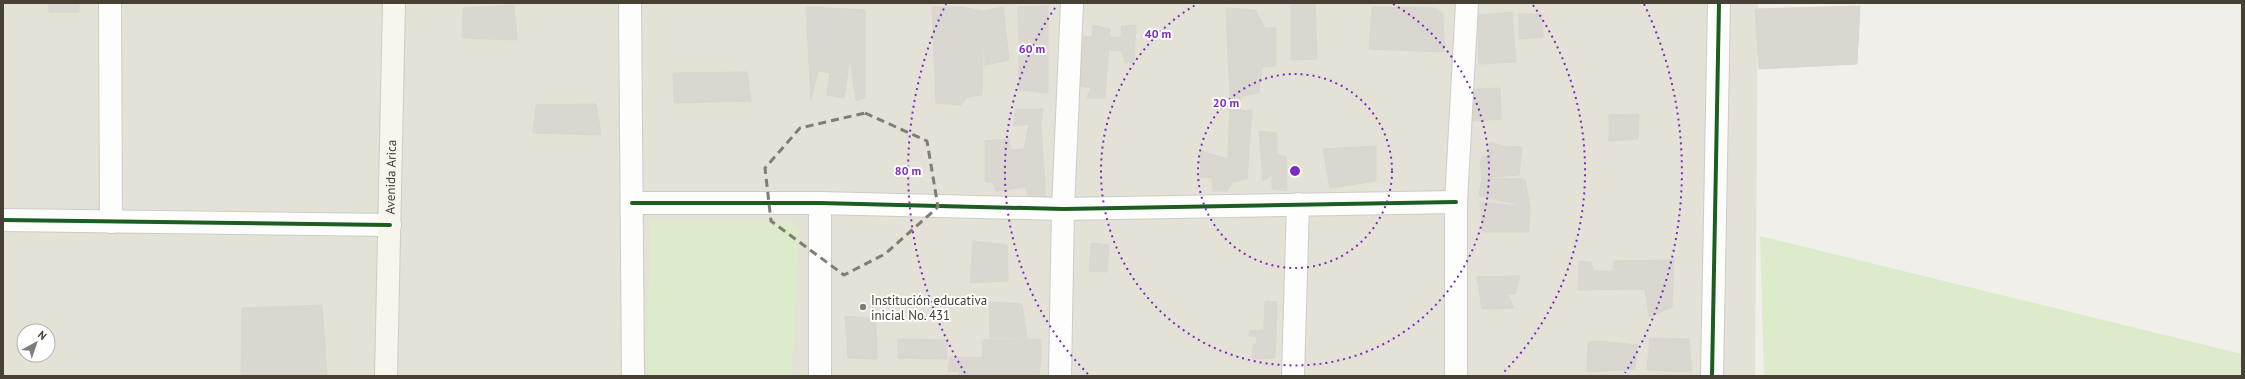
<svg xmlns="http://www.w3.org/2000/svg" width="2245" height="379" viewBox="0 0 2245 379" font-family="'PT Sans',sans-serif">
<style>
.residential{fill:#e4e1d6;fill-rule:evenodd}
.green{fill:#dcebc9}
.building{fill:#dad7d1;stroke:#d8d6cf}
.lines{fill:none;stroke-linecap:round;stroke-linejoin:round}
.street-casing{stroke:#ceccc7;stroke-width:24}
.secondary-casing{stroke:#cfccc0;stroke-width:24}
.street{stroke:#fdfdfc;stroke-width:22}
.secondary{stroke:#f7f5ee;stroke-width:22}
.cycleway-casing{stroke:#fff;stroke-width:6}
.cycleway{stroke:#1b5e20;stroke-width:4}
.marked{fill:none;stroke:#827d74;stroke-width:3;stroke-dasharray:8 5;stroke-linejoin:round}
.ring{fill:none;stroke:#7b2cbf;stroke-width:2;stroke-dasharray:2 4}
.poi-dot{fill:#827d74;stroke:#fff;stroke-width:1.5}
.labels{text-anchor:middle;stroke-width:4;stroke-linejoin:round;paint-order:stroke}
.street-label{font-size:13px;fill:#464035;stroke:#fff}
.poi-label{font-size:13px;fill:#464035;stroke:#fff;text-anchor:start}
.centre{fill:#7b2cbf;stroke:#fff;stroke-width:2}
.ring-label{font-size:12px;text-anchor:middle;font-weight:bold;fill:#7b2cbf;stroke:#fff;stroke-width:4;stroke-linejoin:round;paint-order:stroke}
</style>
<rect width="100%" height="100%" fill="#f0efe9"/>
<path class="residential" d="M 3,3 L 1758,3 L 1755,376 L 3,376 ZM 24,331 L 48,331 L 48,355 L 24,355 Z"/>
<g class="green">
<polygon points="650,221 787,221 799,228 792,376 647,376"/>
<polygon points="1760,236 2242,354 2242,376 1764,376"/>
</g>
<g class="building">
<rect x="49" y="3" width="30" height="9"/>
<polygon points="1315,4 1317,59 1291,60 1291,5"/>
<polygon points="514,5 517,40 462,38 463,8"/>
<polygon points="1048,6 1048,93 1019,90 1018,7"/>
<polygon points="1860,6 1857,64 1759,69 1755,9"/>
<polygon points="806,7 865,10 865,98 856,101 850,58 844,98 827,95 830,73 818,71 811,99"/>
<polygon points="932,7 961,7 984,11 982,95 966,97 961,105 936,103"/>
<polygon points="1003,7 1009,60 985,65 984,11"/>
<polygon points="1372,7 1434,8 1443,14 1444,52 1369,49"/>
<polygon points="1226,8 1255,10 1265,28 1276,28 1276,66 1262,67 1259,93 1230,98"/>
<polygon points="1512,12 1516,62 1479,64 1478,15"/>
<polygon points="1519,14 1542,14 1543,37 1519,39"/>
<polygon points="1093,25 1110,29 1105,98 1087,98 1091,88 1076,85 1080,37 1092,37"/>
<polygon points="1136,25 1134,62 1125,63 1122,51 1109,50 1109,37 1121,37 1122,26"/>
<polygon points="747,72 751,101 674,103 673,73"/>
<polygon points="1500,88 1501,119 1473,121 1475,89"/>
<polygon points="1240,96 1241,111 1252,110 1247,179 1233,182 1227,191 1213,191 1212,177 1200,178 1201,151 1228,159 1230,98"/>
<polygon points="596,104 601,135 533,133 536,105"/>
<polygon points="1016,109 1043,109 1041,125 1046,204 1028,197 1026,187 996,191 993,183 985,182 985,141 1009,139 1010,150 1024,149 1029,124 1013,126"/>
<polygon points="1639,114 1638,139 1609,141 1609,115"/>
<polygon points="1259,131 1277,133 1277,154 1286,157 1287,191 1272,189 1272,175 1263,181"/>
<polygon points="1490,142 1503,146 1522,147 1519,175 1482,178 1480,159 1489,155"/>
<polygon points="1376,146 1376,181 1330,188 1323,149"/>
<polygon points="1482,178 1525,179 1530,207 1479,196"/>
<polygon points="1480,202 1530,207 1529,232 1483,232"/>
<polygon points="973,241 1007,245 1008,281 970,283"/>
<polygon points="1091,243 1109,245 1107,272 1089,271"/>
<polygon points="1674,260 1672,307 1649,317 1645,289 1578,290 1579,261 1591,262 1594,271 1614,271 1614,261"/>
<polygon points="1520,276 1515,294 1507,293 1514,308 1482,309 1477,277"/>
<polygon points="1265,301 1277,302 1275,358 1252,359 1253,345 1257,343 1256,336 1249,336 1250,331 1264,330"/>
<polygon points="989,302 1022,304 1027,338 990,338"/>
<polygon points="322,305 327,376 241,376 242,308"/>
<polygon points="845,316 876,319 877,359 848,358"/>
<polygon points="1650,338 1689,339 1692,372 1647,370"/>
<polygon points="898,339 947,340 947,359 898,358"/>
<polygon points="1041,339 1041,359 983,358 982,340"/>
<polygon points="1600,341 1637,345 1635,369 1587,372 1588,342"/>
<polygon points="950,357 1041,359 1039,376 959,376 959,371 948,372"/>
</g>
<g class="lines">
<g class="street-casing">
<g id="street">
<polyline points="110,3 111,222"/>
<polyline points="630,3 633,376"/>
<polyline points="632,203 820,203 1063,209 1456,202"/>
<polyline points="3,220 390,225"/>
<polyline points="820,376 820,203"/>
<polyline points="1060,376 1063,209 1072,3"/>
<polyline points="1293,376 1298,204"/>
<polyline points="1456,376 1456,202 1467,3"/>
<polyline points="1712,376 1719,3"/>
</g>
</g>
<g class="secondary-casing">
<g id="secondary">
<path id="s1" d="M 386,376 L 394,3"/>
</g>
</g>
<use href="#street" class="street"/>
<use href="#secondary" class="secondary"/>
<g class="cycleway-casing">
<g id="cycleway">
<polyline points="632,203 820,203 1063,209 1456,202"/>
<polyline points="3,220 390,225"/>
<polyline points="1712,376 1719,3"/>
</g>
</g>
<use href="#cycleway" class="cycleway"/>
</g>
<path class="marked" d="M 865,113 L 927,141 L 938,207 L 885,254 L 844,275 L 771,221 L 765,168 L 800,128 Z"/>
<g class="ring">
<circle cx="1295" cy="171" r="97"/>
<path d="M1393 4A194 194 0 1 1 1197 4"/>
<path d="M1088 374A290 290 0 0 1 1057 5M1533 5A290 290 0 0 1 1502 374"/>
<path d="M965 373A387 387 0 0 1 946 4M1644 4A387 387 0 0 1 1625 373"/>
</g>
<circle class="poi-dot" cx="863" cy="307" r="4"/>
<g class="labels">
<g class="street-label">
<text dy="5" stroke="none"><textPath href="#s1" startOffset="199">Avenida Arica</textPath></text>
</g>
<g class="poi-label">
<text x="871" y="305">Institución educativa<tspan x="871" dy="15">inicial No. 431</tspan></text>
</g>
</g>
<circle cx="1295" cy="171" r="6" class="centre"/>
<g class="ring-label">
<text x="1158" y="38">40 m</text>
<text x="1032" y="53">60 m</text>
<text x="1226" y="107">20 m</text>
<text x="908" y="175">80 m</text>
</g>
<rect width="2245" height="379" fill="none" stroke="#464035" stroke-width="8"/>
<g transform="translate(36 343) rotate(40)"><circle r="19" fill="#ffffff" stroke="#b5b3ae"/>
<path d="M0-3L7 15L0 10L-7 15Z" fill="#827d74"/>
<text y="-6" font-size="11" font-weight="bold" text-anchor="middle" fill="#464035">N</text>
</g>
</svg>
